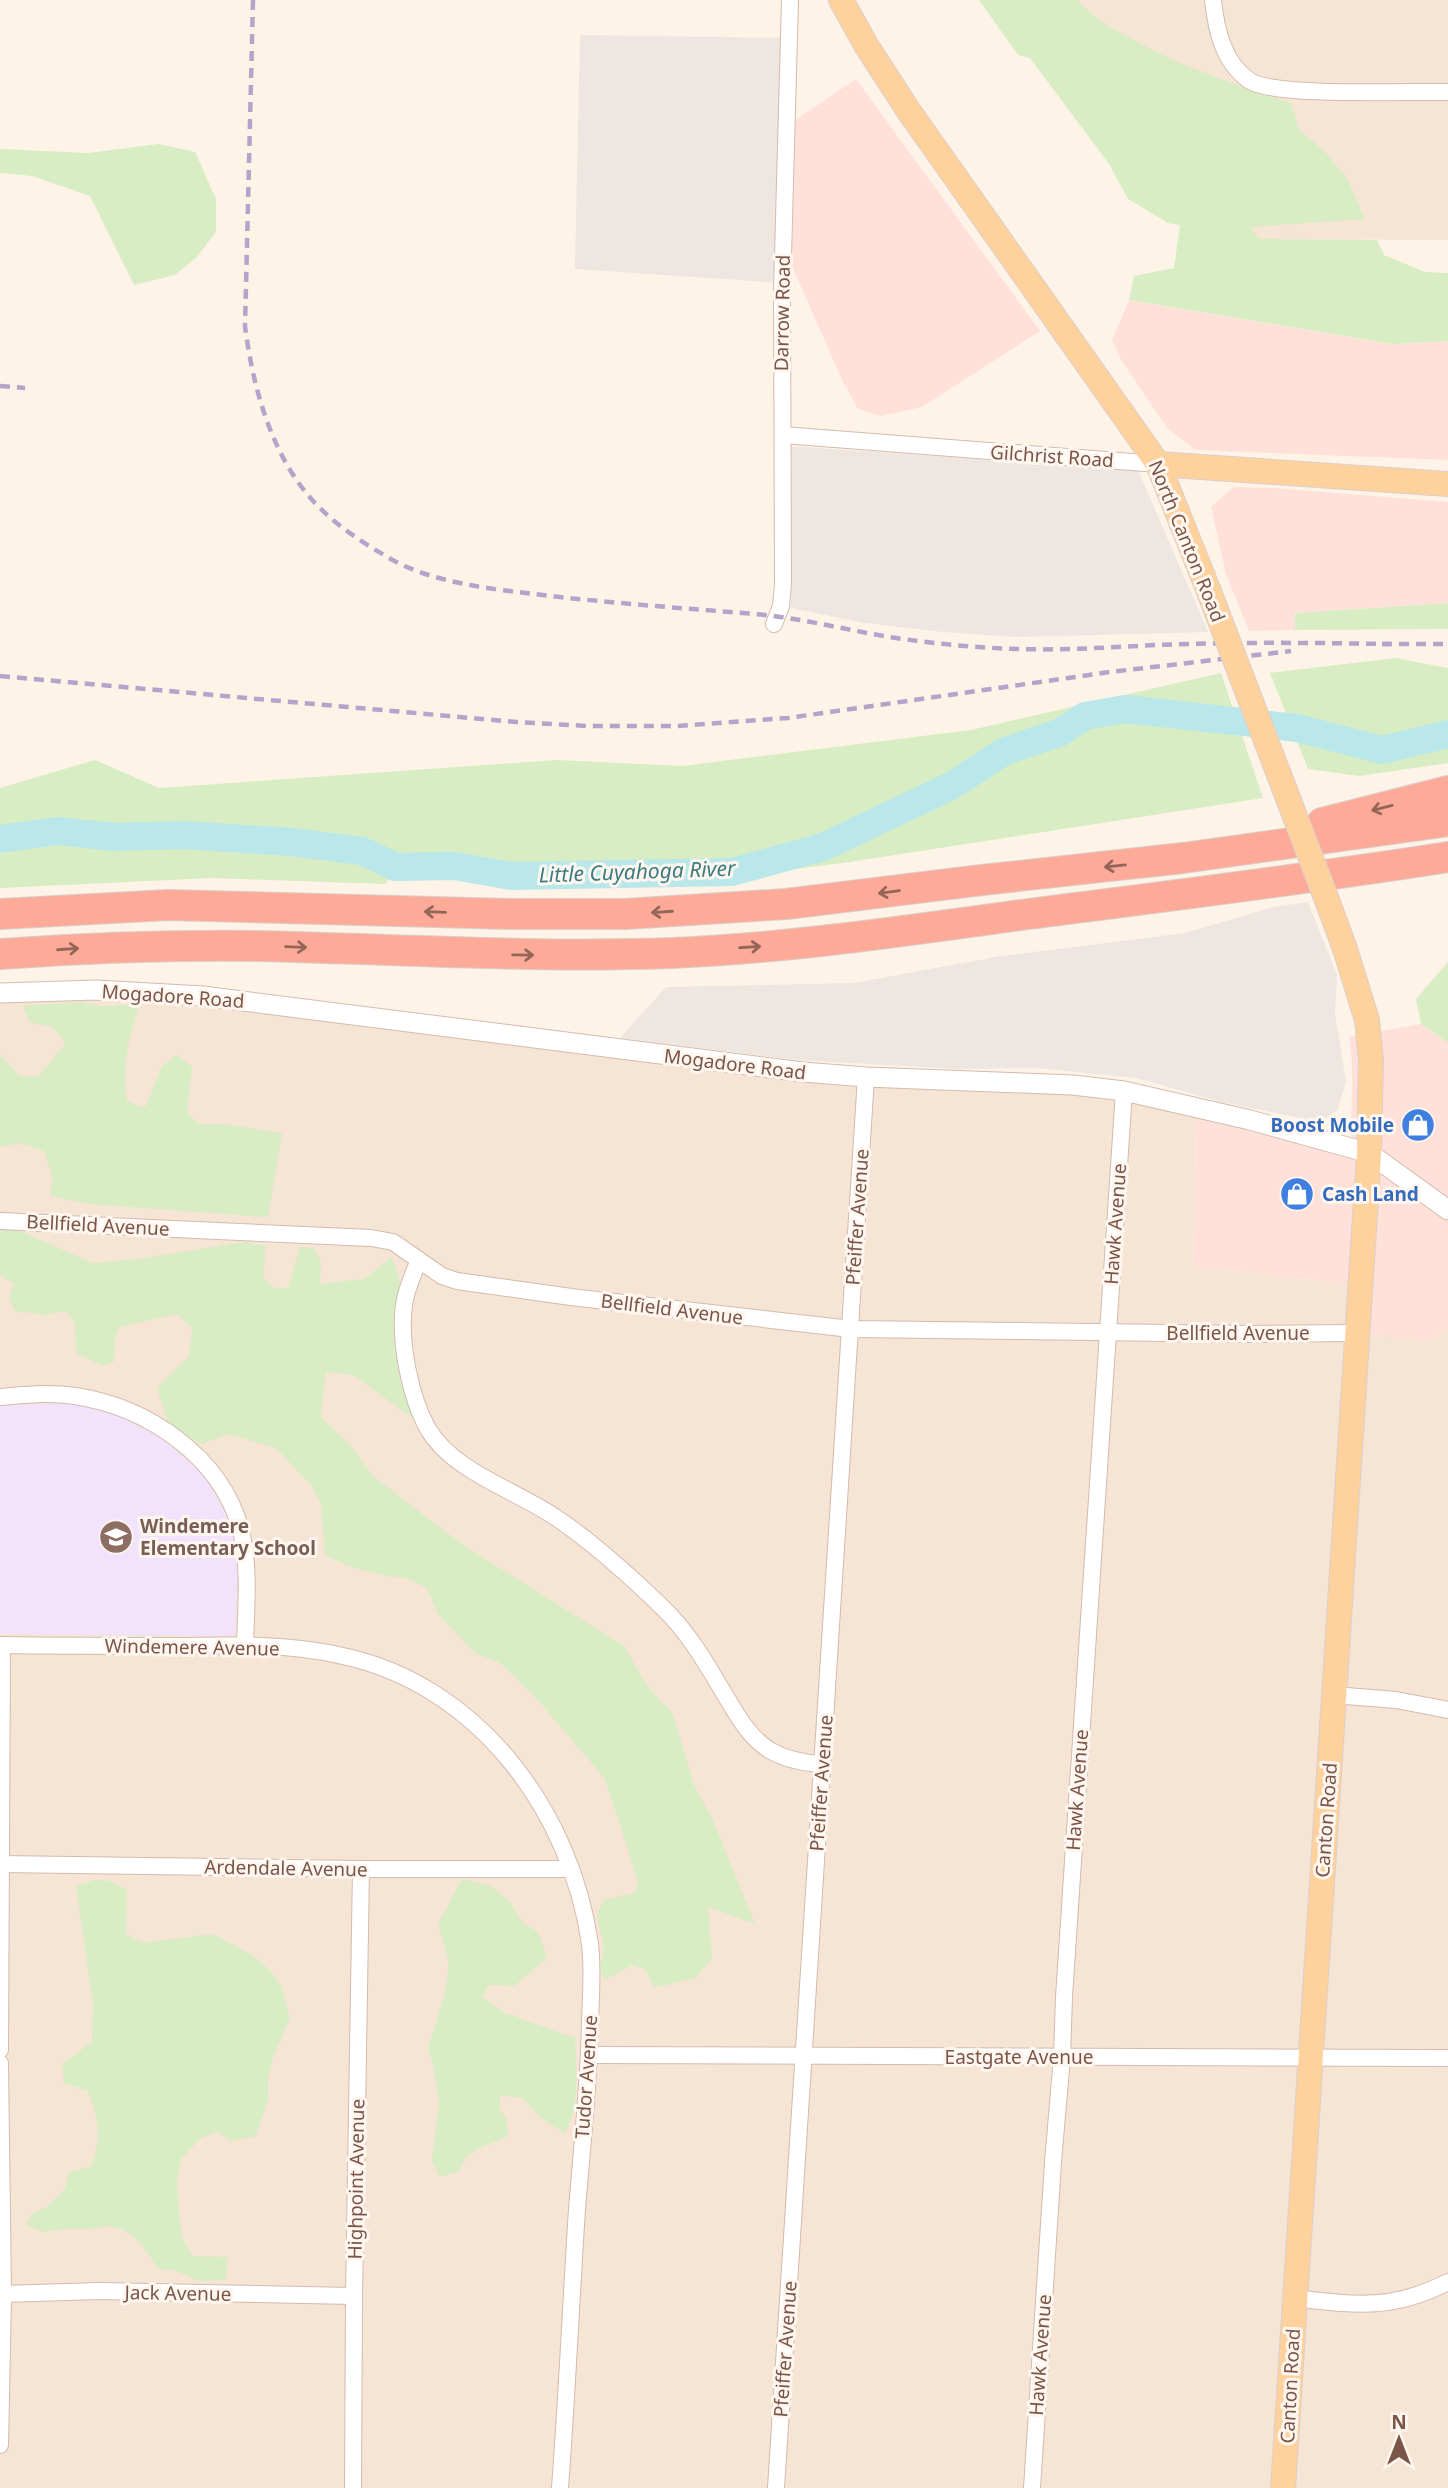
<svg xmlns="http://www.w3.org/2000/svg" width="1448" height="2488" viewBox="0 0 1448 2488" font-family="'Noto Sans',sans-serif">
<style>
.residential{fill:#f6e4d4}
.commercial{fill:#ffe1da}
.industrial{fill:#eee6e0}
.education{fill:#f0e3fb}
.green{fill:#d8edc3}
.lines{fill:none;stroke-linecap:round;stroke-linejoin:round}
.river{stroke:#b9e7ea;stroke-width:28}
.minor-casing{stroke:#d4bbae;stroke-width:18}
.tertiary-casing{stroke:#d4bbae;stroke-width:21}
.primary-casing{stroke:#dacfcc;stroke-width:26}
.motorway-casing{stroke:#dacfcc;stroke-width:32}
.minor{stroke:#fff;stroke-width:16}
.tertiary{stroke:#fff;stroke-width:19}
.primary{stroke:#ffd19d;stroke-width:24}
.motorway{stroke:#fdaa99;stroke-width:30}
.rail{stroke:#b4a3ca;stroke-width:4.5;stroke-dasharray:10 7;stroke-linecap:butt}
.primary-bridge-casing{stroke:#dacfcc;stroke-width:26;stroke-linecap:butt}
.primary-bridge{stroke:#ffd19d;stroke-width:24}
.oneway{stroke:#946658}
.labels{text-anchor:middle;stroke-width:6;stroke-linejoin:round;paint-order:stroke}
.street-label{font-size:19px;fill:#7a5548;stroke:#fff7ef}
.shop-label{font-size:19px;font-weight:bold;fill:#366cbe;stroke:#fff7ef;text-anchor:end}
.education-label{font-size:19px;font-weight:bold;fill:#785e54;stroke:#fff7ef;text-anchor:start}
.water-label{font-size:21px;font-style:italic;fill:#3a7c81;stroke:#fff7ef}
</style>
<rect width="100%" height="100%" fill="#fef3e7"/>
<g class="residential">
<polygon points="1057,0 1448,0 1448,240 1259,239 1115,62"/>
<polygon points="96,990 1196,1107 1194,1266 1361,1285 1433,1341 1448,1326 1448,2488 0,2488 0,994"/>
</g>
<g class="commercial">
<polygon points="856,79 1040,331 922,407 881,416 858,409 842,380 789,259 794,121"/>
<polygon points="1129,300 1392,344 1448,341 1448,460 1195,450 1167,428 1121,360 1112,340"/>
<polygon points="1233,487 1274,488 1448,502 1448,603 1296,613 1295,630 1249,631 1226,574 1211,507"/>
<polygon points="1421,1024 1448,1043 1448,1326 1434,1341 1357,1333 1361,1285 1194,1266 1196,1113 1351,1159 1352,1063 1349,1037"/>
</g>
<g class="industrial">
<polygon points="580,35 789,38 782,283 575,269"/>
<polygon points="789,446 1138,470 1208,632 1017,637 943,632 865,623 791,608"/>
<polygon points="1308,902 1337,975 1335,1013 1346,1082 1338,1109 1320,1122 1222,1102 1136,1078 1037,1068 957,1069 797,1060 620,1038 666,987 854,983 1001,956 1185,933 1274,907"/>
</g>
<polygon class="education" points="68,1403 116,1413 167,1442 205,1477 227,1516 238,1559 235,1636 0,1634 0,1406"/>
<g class="green">
<path d="M 979,0 L 1077,0 C 1095,20 1110,27 1134,40 C 1184,68 1236,85 1291,103 L 1299,129 L 1327,154 L 1348,180 L 1365,219 L 1250,227 L 1259,239 L 1377,240 L 1384,255 L 1425,272 L 1448,273 L 1448,341 L 1392,344 L 1129,300 L 1134,276 L 1174,268 L 1180,225 L 1168,223 L 1128,199 L 1109,164 L 1030,58 L 1018,55 Z"/>
<polygon points="159,144 195,152 216,199 216,232 196,258 175,275 134,285 90,196 32,176 0,173 0,149 88,153"/>
<polygon points="1448,603 1448,629 1295,630 1295,613"/>
<polygon points="1395,658 1448,668 1448,763 1359,776 1308,769 1270,673"/>
<polygon points="1221,673 1263,798 843,863 688,882 542,883 390,876 386,884 212,878 0,888 0,788 95,760 159,788 557,760 682,766 971,730"/>
<polygon points="1448,962 1448,1043 1421,1024 1416,999"/>
<path d="M 81,1002 L 102,1006 L 127,1005 L 138,1010 C 128,1040 122,1068 127,1100 L 140,1107 L 146,1106 L 162,1066 L 177,1055 L 192,1067 L 187,1113 L 200,1124 L 223,1124 L 282,1133 L 268,1217 L 89,1204 L 50,1196 L 53,1178 L 44,1151 L 20,1143 L 0,1147 L 0,1055 L 20,1076 L 38,1077 L 66,1043 L 52,1027 L 30,1022 L 23,1006 Z"/>
<polygon points="0,1229 17,1230 93,1263 140,1259 244,1242 266,1246 263,1277 274,1288 288,1288 300,1247 313,1248 321,1261 320,1284 364,1279 392,1257 402,1287 397,1317 403,1383 417,1421 353,1375 326,1372 321,1417 351,1446 374,1477 466,1547 624,1646 648,1687 673,1714 694,1785 712,1818 755,1924 708,1907 712,1959 695,1978 663,1986 653,1986 646,1970 632,1965 604,1980 600,1966 604,1950 597,1914 604,1900 635,1893 638,1881 605,1779 543,1706 500,1663 475,1653 438,1614 426,1587 405,1578 381,1575 348,1566 325,1555 321,1504 311,1485 276,1448 228,1434 202,1444 169,1426 157,1388 189,1356 192,1328 177,1314 120,1327 115,1336 114,1362 103,1366 76,1353 75,1323 66,1311 45,1315 15,1311 9,1299 14,1284 0,1275"/>
<path d="M 462,1879 L 491,1886 L 510,1902 L 522,1922 L 538,1932 L 547,1958 L 514,1986 L 489,1985 L 482,1997 L 505,2013 L 575,2038 C 576,2065 581,2112 564,2133 L 541,2118 L 522,2098 L 500,2095 L 500,2110 L 507,2118 L 508,2136 C 497,2142 480,2146 470,2154 C 455,2167 470,2172 439,2176 L 432,2160 L 439,2103 L 433,2064 L 428,2048 L 444,1997 L 449,1963 L 438,1924 Z"/>
<path d="M 95,1880 L 111,1881 L 127,1890 L 126,1934 L 143,1943 L 213,1934 L 252,1955 L 270,1970 L 282,1987 L 290,2018 L 273,2057 L 268,2080 L 268,2100 L 256,2136 L 232,2141 L 217,2132 L 201,2138 L 181,2159 L 177,2183 L 179,2213 L 182,2236 L 192,2256 L 228,2257 L 226,2280 L 198,2281 L 175,2270 L 159,2270 L 140,2242 L 123,2229 L 106,2226 L 91,2229 L 65,2229 L 43,2232 L 26,2225 L 32,2214 L 45,2208 L 65,2189 L 69,2172 L 91,2167 C 102,2136 99,2122 88,2091 L 64,2083 L 62,2064 L 92,2042 L 93,2004 L 76,1886 Z"/>
</g>
<g class="lines">
<polyline class="river" points="0,839 58,831 113,837 183,835 291,842 362,851 396,867 455,866 511,876 732,872 823,847 951,786 1005,751 1059,733 1085,716 1125,709 1297,728 1382,750 1448,734"/>
<g class="minor-casing">
<g id="minor">
<path d="M 1213,0 C 1216,29 1223,63 1250,81 C 1275,97 1411,91 1448,92"/>
<polyline points="783,435 1158,464"/>
<polyline points="774,624 781,606 783,584 782,292 790,0"/>
<polyline points="0,1221 371,1238 393,1242 442,1276 457,1281 571,1297 851,1329 1247,1334 1357,1333"/>
<path d="M 419,1260 C 413,1275 406,1289 404,1305 C 399,1341 410,1397 428,1429 C 453,1472 518,1491 558,1519 C 596,1545 630,1576 663,1608 C 686,1630 703,1658 719,1685 C 734,1709 746,1736 771,1751 C 787,1760 805,1763 822,1764"/>
<path d="M 0,1397 C 25,1395 50,1392 75,1396 C 148,1407 222,1457 241,1531 C 250,1568 246,1607 245,1644"/>
<path d="M 0,1645 C 63,1646 126,1646 188,1646 C 240,1645 292,1644 343,1656 C 478,1685 571,1811 590,1944 C 593,1969 591,1996 590,2021 C 589,2084 582,2147 577,2209 C 571,2302 567,2395 560,2488"/>
<polyline points="1334,1695 1396,1700 1448,1710"/>
<polyline points="0,1864 361,1869 571,1869"/>
<polyline points="0,2050 2,1646"/>
<polyline points="589,2055 1448,2058"/>
<polyline points="0,2063 3,2294 0,2445"/>
<polyline points="3,2294 99,2291 354,2296"/>
<path d="M 1294,2298 C 1355,2305 1391,2311 1448,2282"/>
<polyline points="353,2488 354,2296 361,1869"/>
<polyline points="776,2488 866,1077"/>
<polyline points="1032,2488 1053,2162 1062,2057 1064,1997 1124,1091"/>
</g>
</g>
<g class="tertiary-casing">
<polyline id="tertiary" points="0,993 96,990 203,996 803,1072 866,1077 1073,1085 1124,1091 1250,1120 1369,1153 1448,1210"/>
</g>
<g class="primary-casing">
<g id="primary">
<polyline points="841,0 866,45 908,110 1158,464 1208,589"/>
<polyline points="1158,464 1448,484"/>
<polyline points="1283,2488 1369,1153 1371,1059 1367,1020 1345,949 1327,900"/>
</g>
</g>
<g class="motorway-casing">
<g id="motorway">
<polyline points="1322,823 1448,791"/>
<polyline points="0,914 168,905 514,914 625,914 786,904 982,880 1183,858 1448,821"/>
<path d="M 0,954 C 85,948 170,945 256,946 C 395,949 533,958 672,953 C 791,948 910,930 1028,914 C 1168,896 1308,879 1448,857"/>
</g>
</g>
<use href="#minor" class="minor"/>
<use href="#tertiary" class="tertiary"/>
<use href="#primary" class="primary"/>
<use href="#motorway" class="motorway"/>
<g class="rail">
<path d="M 253,0 L 245,326 C 253,389 273,463 321,509 C 339,527 362,542 384,555 C 427,582 485,588 534,594 C 608,603 681,608 755,614 C 803,618 849,631 896,638 C 937,644 979,648 1020,649 C 1076,651 1133,645 1189,644 C 1256,642 1324,643 1391,644"/>
<polyline points="0,386 25,388"/>
<polyline points="1382,644 1448,644"/>
<polyline points="0,676 516,722 588,726 677,726 788,718 1110,672 1291,651"/>
</g>
<g class="primary-bridge-casing">
<polyline id="primary-bridge" points="1208,589 1327,900"/>
</g>
<use href="#primary-bridge" class="primary-bridge"/>
</g>
<defs><path id="oneway-shaft" d="M-6 0H5M1.5-3L5.5 0L1.5 3" fill="none" stroke-width="1.6" stroke-linecap="round" stroke-linejoin="round" transform="scale(1.75)"/></defs>
<g class="oneway">
<use href="#oneway-shaft" transform="translate(1382 808) rotate(166)"/>
<use href="#oneway-shaft" transform="translate(1115 866) rotate(174)"/>
<use href="#oneway-shaft" transform="translate(889 892) rotate(172)"/>
<use href="#oneway-shaft" transform="translate(435 912) rotate(-178)"/>
<use href="#oneway-shaft" transform="translate(662 912) rotate(176)"/>
<use href="#oneway-shaft" transform="translate(296 947) rotate(2)"/>
<use href="#oneway-shaft" transform="translate(750 947) rotate(-4)"/>
<use href="#oneway-shaft" transform="translate(68 949) rotate(-4)"/>
<use href="#oneway-shaft" transform="translate(523 955) rotate(1)"/>
</g>
<defs>
<g id="shop-disc" transform="scale(1.75)"><circle r="9.5" fill="#3f7fe0" stroke="#fff7ef"/><path d="M-5-2.5h2.3a2.7 3.5 0 0 1 5.4 0H5L5.5 6h-11ZM-1.5-2.5h3a1.5 2.3 0 0 0-3 0Z" fill="#fff"/></g>
<g id="school-disc" transform="scale(1.75)"><circle r="9.5" fill="#8d6e63" stroke="#fff7ef"/><path d="M0-5L7-2L0 1L-7-2ZM-4 1L0 2.5L4 1V4Q0 6-4 4Z" fill="#fff"/></g>
</defs>
<g fill-rule="evenodd">
<use href="#shop-disc" x="1418" y="1125"/>
<use href="#shop-disc" x="1297" y="1194"/>
<use href="#school-disc" x="116" y="1537"/>
</g>
<g class="labels">
<g class="street-label">
<text transform="translate(782 313) rotate(-89)" y="7">Darrow Road</text>
<text transform="translate(1052 456) rotate(4)" y="7">Gilchrist Road</text>
<text transform="translate(1187 541) rotate(68)" y="7">North Canton Road</text>
<text transform="translate(173 996) rotate(4)" y="7">Mogadore Road</text>
<text transform="translate(735 1064) rotate(7)" y="7">Mogadore Road</text>
<text transform="translate(857 1217) rotate(-86)" y="7">Pfeiffer Avenue</text>
<text transform="translate(1115 1224) rotate(-86)" y="7">Hawk Avenue</text>
<text transform="translate(98 1225) rotate(3)" y="7">Bellfield Avenue</text>
<text transform="translate(672 1309) rotate(7)" y="7">Bellfield Avenue</text>
<text x="1238" y="1340">Bellfield Avenue</text>
<text transform="translate(192 1647) rotate(1)" y="7">Windemere Avenue</text>
<text transform="translate(821 1783) rotate(-86)" y="7">Pfeiffer Avenue</text>
<text transform="translate(1077 1790) rotate(-86)" y="7">Hawk Avenue</text>
<text transform="translate(1326 1820) rotate(-86)" y="7">Canton Road</text>
<text transform="translate(286 1868) rotate(1)" y="7">Ardendale Avenue</text>
<text x="1019" y="2064">Eastgate Avenue</text>
<text transform="translate(586 2077) rotate(-86)" y="7">Tudor Avenue</text>
<text transform="translate(356 2179) rotate(-89)" y="7">Highpoint Avenue</text>
<text transform="translate(178 2293) rotate(1)" y="7">Jack Avenue</text>
<text transform="translate(785 2349) rotate(-86)" y="7">Pfeiffer Avenue</text>
<text transform="translate(1040 2355) rotate(-86)" y="7">Hawk Avenue</text>
<text transform="translate(1290 2386) rotate(-87)" y="7">Canton Road</text>
</g>
<g class="shop-label">
<text x="1394" y="1132">Boost Mobile</text>
<text x="1322" y="1201" text-anchor="start">Cash Land</text>
</g>
<g class="education-label">
<text x="140" y="1533">Windemere<tspan x="140" dy="22">Elementary School</tspan></text>
</g>
<g class="water-label">
<text transform="translate(637 872) rotate(-2)" y="7">Little Cuyahoga River</text>
</g>
</g>
<g transform="translate(1399 2439)" stroke="#fff7ef" stroke-width="5" paint-order="stroke">
<path d="M0-5L12 26L0 18L-12 26Z" fill="#7a5548"/>
<text y="-10" font-size="19" font-weight="bold" text-anchor="middle" fill="#7a5548">N</text>
</g>
</svg>
